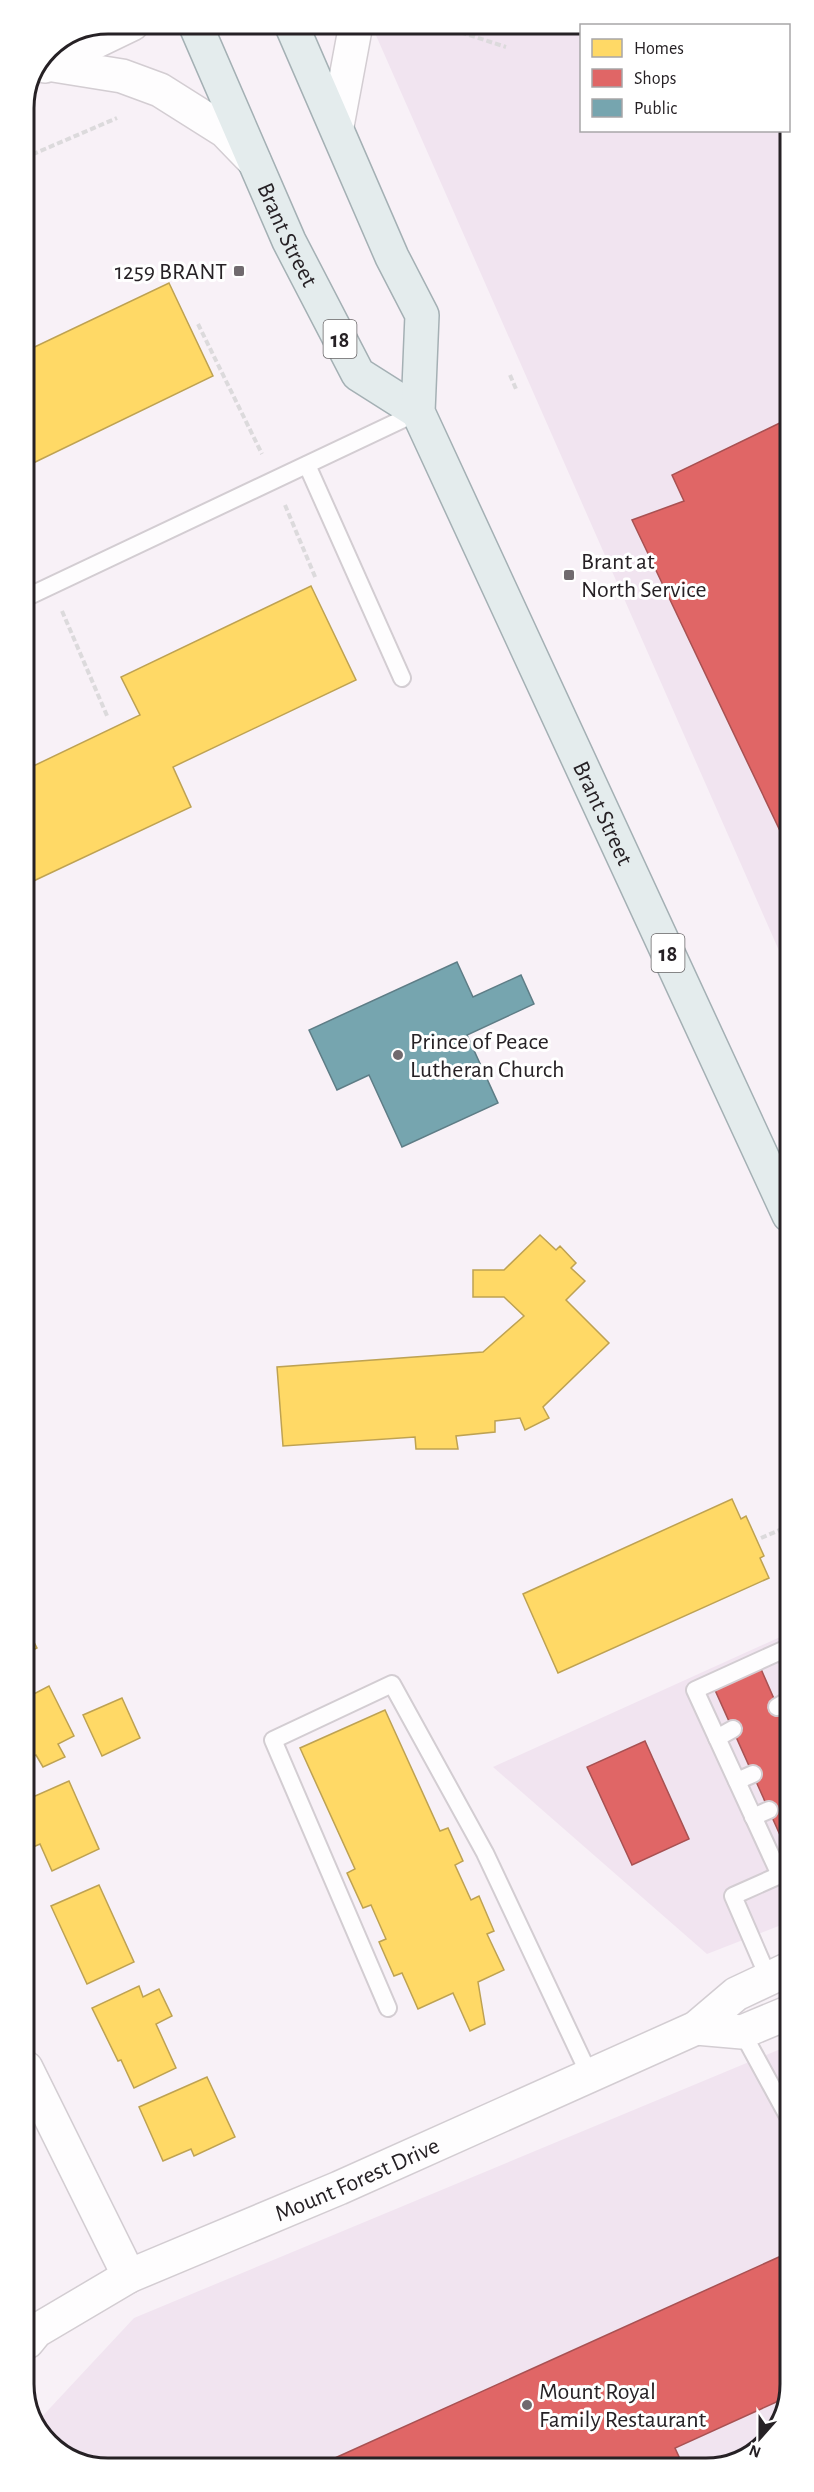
<svg xmlns="http://www.w3.org/2000/svg" width="814" height="2492" viewBox="0 0 814 2492" font-family="'Alegreya Sans',sans-serif">
<style>
.built{fill:#f1e4f0}
.homes{fill:#ffd966;stroke:#bea252;stroke-width:1.5}
.shops{fill:#e06666;stroke:#a85152;stroke-width:1.5}
.public{fill:#76a5af;stroke:#5e7d86;stroke-width:1.5}
.lines{fill:none;stroke-linecap:round;stroke-linejoin:round}
.lane-casing{stroke:#d3cdd2;stroke-width:20}
.street-casing{stroke:#d3cdd2;stroke-width:36}
.secondary-casing{stroke:#d3cdd2;stroke-width:36}
.primary-casing{stroke:#a4b0b4;stroke-width:36}
.path{stroke:#dcdadc;stroke-width:4;stroke-dasharray:6 3;stroke-linecap:butt}
.lane{stroke:#fefdfe;stroke-width:16}
.street{stroke:#fefdfe;stroke-width:33}
.secondary{stroke:#fefdfe;stroke-width:33}
.primary{stroke:#e4eced;stroke-width:33}
.poi-dot{fill:#706a6e;stroke:#fff;stroke-width:2}
.labels{text-anchor:middle;stroke-width:6;stroke-linejoin:round;paint-order:stroke}
.shield{fill:#fff;stroke:#676466;stroke-width:1.5}
.shield-label{font-size:22px;font-weight:bold;fill:#262125}
.street-label{font-size:24px;fill:#262125;stroke:#fff}
.poi-label{font-size:24px;fill:#262125;stroke:#fff;text-anchor:start}
.rim{fill:none;stroke:#262125;stroke-width:3}
</style>
<rect width="100%" height="100%" fill="#f8f1f7"/>
<g class="built">
<polygon points="371,24 711,24 714,25 582,26 582,130 787,131 788,971"/>
<polygon points="789,1633 789,1922 707,1954 493,1767"/>
<polygon points="790,2045 790,2383 772,2435 727,2465 103,2468 53,2447 37,2422 134,2318"/>
</g>
<g class="homes">
<polygon points="169,283 213,376 25,467 24,352"/>
<polygon points="311,586 356,680 173,767 191,807 25,885 25,770 140,715 121,677"/>
<polygon points="540,1235 556,1250 560,1246 576,1263 571,1268 585,1281 566,1300 609,1343 543,1407 549,1418 525,1430 520,1418 495,1421 495,1432 456,1436 458,1449 416,1449 415,1437 283,1446 277,1367 483,1352 524,1316 504,1297 473,1297 473,1270 504,1270"/>
<polygon points="732,1499 741,1519 746,1516 764,1556 760,1558 769,1578 558,1673 523,1594"/>
<polygon points="26,1627 37,1648 26,1654"/>
<polygon points="49,1686 74,1736 58,1744 65,1757 43,1767 36,1755 26,1760 26,1698"/>
<polygon points="122,1698 140,1738 102,1756 83,1715"/>
<polygon points="385,1710 440,1831 448,1828 463,1861 455,1865 471,1900 479,1896 494,1931 487,1934 504,1970 478,1982 485,2024 470,2031 453,1993 418,2009 402,1973 394,1976 379,1942 386,1939 371,1905 363,1908 347,1873 355,1869 300,1748"/>
<polygon points="69,1781 99,1849 52,1871 40,1844 26,1850 26,1800"/>
<polygon points="99,1885 134,1962 87,1984 51,1906"/>
<polygon points="139,1986 143,1997 159,1989 172,2016 156,2024 176,2068 134,2088 121,2060 118,2061 92,2008"/>
<polygon points="207,2077 235,2137 194,2156 191,2149 163,2161 139,2107"/>
</g>
<g class="shops">
<polygon points="788,419 788,835 783,837 632,520 684,501 672,475"/>
<polygon points="761,1669 789,1733 789,1855 715,1690"/>
<polygon points="645,1741 689,1839 632,1865 587,1767"/>
<polygon points="790,2252 790,2383 784,2400 783,2399 675,2448 681,2461 672,2465 315,2467"/>
</g>
<polygon class="public" points="457,962 473,997 521,975 534,1004 467,1035 498,1103 402,1147 369,1075 337,1090 309,1030"/>
<g class="lines">
<g class="lane-casing">
<g id="lane">
<polyline points="307,465 402,678"/>
<polyline points="25,598 418,412"/>
<polyline points="789,1662 783,1650 695,1690 780,1875 789,1871"/>
<polyline points="777,1707 789,1700"/>
<polyline points="717,1738 733,1729"/>
<polyline points="737,1781 753,1774"/>
<polyline points="753,1817 769,1810"/>
<polyline points="769,1979 733,1896 780,1875"/>
<polyline points="388,2008 273,1740 392,1684 485,1853 590,2076"/>
<polyline points="742,2032 790,2120"/>
</g>
</g>
<g class="street-casing">
<g id="street">
<polyline points="696,2028 742,2032 790,2012"/>
<polyline points="26,2068 129,2276"/>
<path id="s1" d="M 27,2342 L 36,2331 L 129,2276 L 339,2188 L 696,2028 L 736,1994 L 789,1969"/>
</g>
</g>
<g class="secondary-casing">
<g id="secondary">
<polyline points="47,64 122,76 160,90 225,131 254,161"/>
<polyline points="45,66 132,24"/>
<polyline points="337,126 356,24"/>
</g>
</g>
<g class="primary-casing">
<g id="primary">
<path id="s2" d="M 195,24 L 289,241 L 358,374 L 418,412"/>
<path id="s3" d="M 291,24 L 392,257 L 422,315 L 418,412 L 789,1215"/>
</g>
</g>
<g class="path">
<polyline points="435,24 506,47"/>
<polyline points="24,158 117,118"/>
<polyline points="198,324 262,454"/>
<polyline points="510,375 516,389"/>
<polyline points="285,505 316,579"/>
<polyline points="62,611 108,718"/>
<polyline points="761,1538 789,1526"/>
</g>
<use href="#lane" class="lane"/>
<use href="#street" class="street"/>
<use href="#secondary" class="secondary"/>
<use href="#primary" class="primary"/>
</g>
<g class="poi-dot">
<rect x="233" y="265" width="12" height="12" rx="3"/>
<rect x="563" y="569" width="12" height="12" rx="3"/>
<circle cx="398" cy="1055" r="6"/>
<circle cx="527" cy="2405" r="6"/>
</g>
<g class="labels">
<g class="shield">
<rect x="323.5" y="320" width="33" height="38" rx="4.5"/>
<rect x="651.5" y="934" width="33" height="38" rx="4.5"/>
</g>
<g class="shield-label">
<text x="340" y="347">18</text>
<text x="668" y="961">18</text>
</g>
<g class="street-label">
<text dy="8" stroke="none"><textPath href="#s2" startOffset="230">Brant Street</textPath></text>
<text dy="8" stroke="none"><textPath href="#s3" startOffset="858">Brant Street</textPath></text>
<text dy="8" stroke="none"><textPath href="#s1" startOffset="370">Mount Forest Drive</textPath></text>
</g>
<g class="poi-label">
<text x="227" y="279" text-anchor="end">1259 BRANT</text>
<text x="581" y="569">Brant at<tspan x="581" dy="28">North Service</tspan></text>
<text x="410" y="1049">Prince of Peace<tspan x="410" dy="28">Lutheran Church</tspan></text>
<text x="539" y="2399">Mount Royal<tspan x="539" dy="28">Family Restaurant</tspan></text>
</g>
</g>
<path d="M0 0H814V2492H0ZM108 34H706A74 74 0 0 1 780 108V2384A74 74 0 0 1 706 2458H108A74 74 0 0 1 34 2384V108A74 74 0 0 1 108 34Z" fill="#fff" fill-rule="evenodd"/>
<path class="rim" d="M108 34H706A74 74 0 0 1 780 108V2384A74 74 0 0 1 706 2458H108A74 74 0 0 1 34 2384V108A74 74 0 0 1 108 34Z"/>
<rect x="580" y="24" width="210" height="108" fill="#ffffff" stroke="#a8a6a8" stroke-width="1.5"/>
<rect x="592" y="39" width="30" height="18" fill="#ffd966" stroke="#a8a6a8" stroke-width="1.5"/>
<text x="634" y="54" font-size="18" fill="#262125">Homes</text>
<rect x="592" y="69" width="30" height="18" fill="#e06666" stroke="#a8a6a8" stroke-width="1.5"/>
<text x="634" y="84" font-size="18" fill="#262125">Shops</text>
<rect x="592" y="99" width="30" height="18" fill="#76a5af" stroke="#a8a6a8" stroke-width="1.5"/>
<text x="634" y="114" font-size="18" fill="#262125">Public</text>
<g transform="translate(760 2438) rotate(201)" stroke="#ffffff" stroke-width="4.5" paint-order="stroke">
<path d="M0-4.5L10 22L0 15L-10 22Z" fill="#262125"/>
<text y="-9" font-size="16" font-weight="bold" text-anchor="middle" fill="#262125">N</text>
</g>
</svg>
